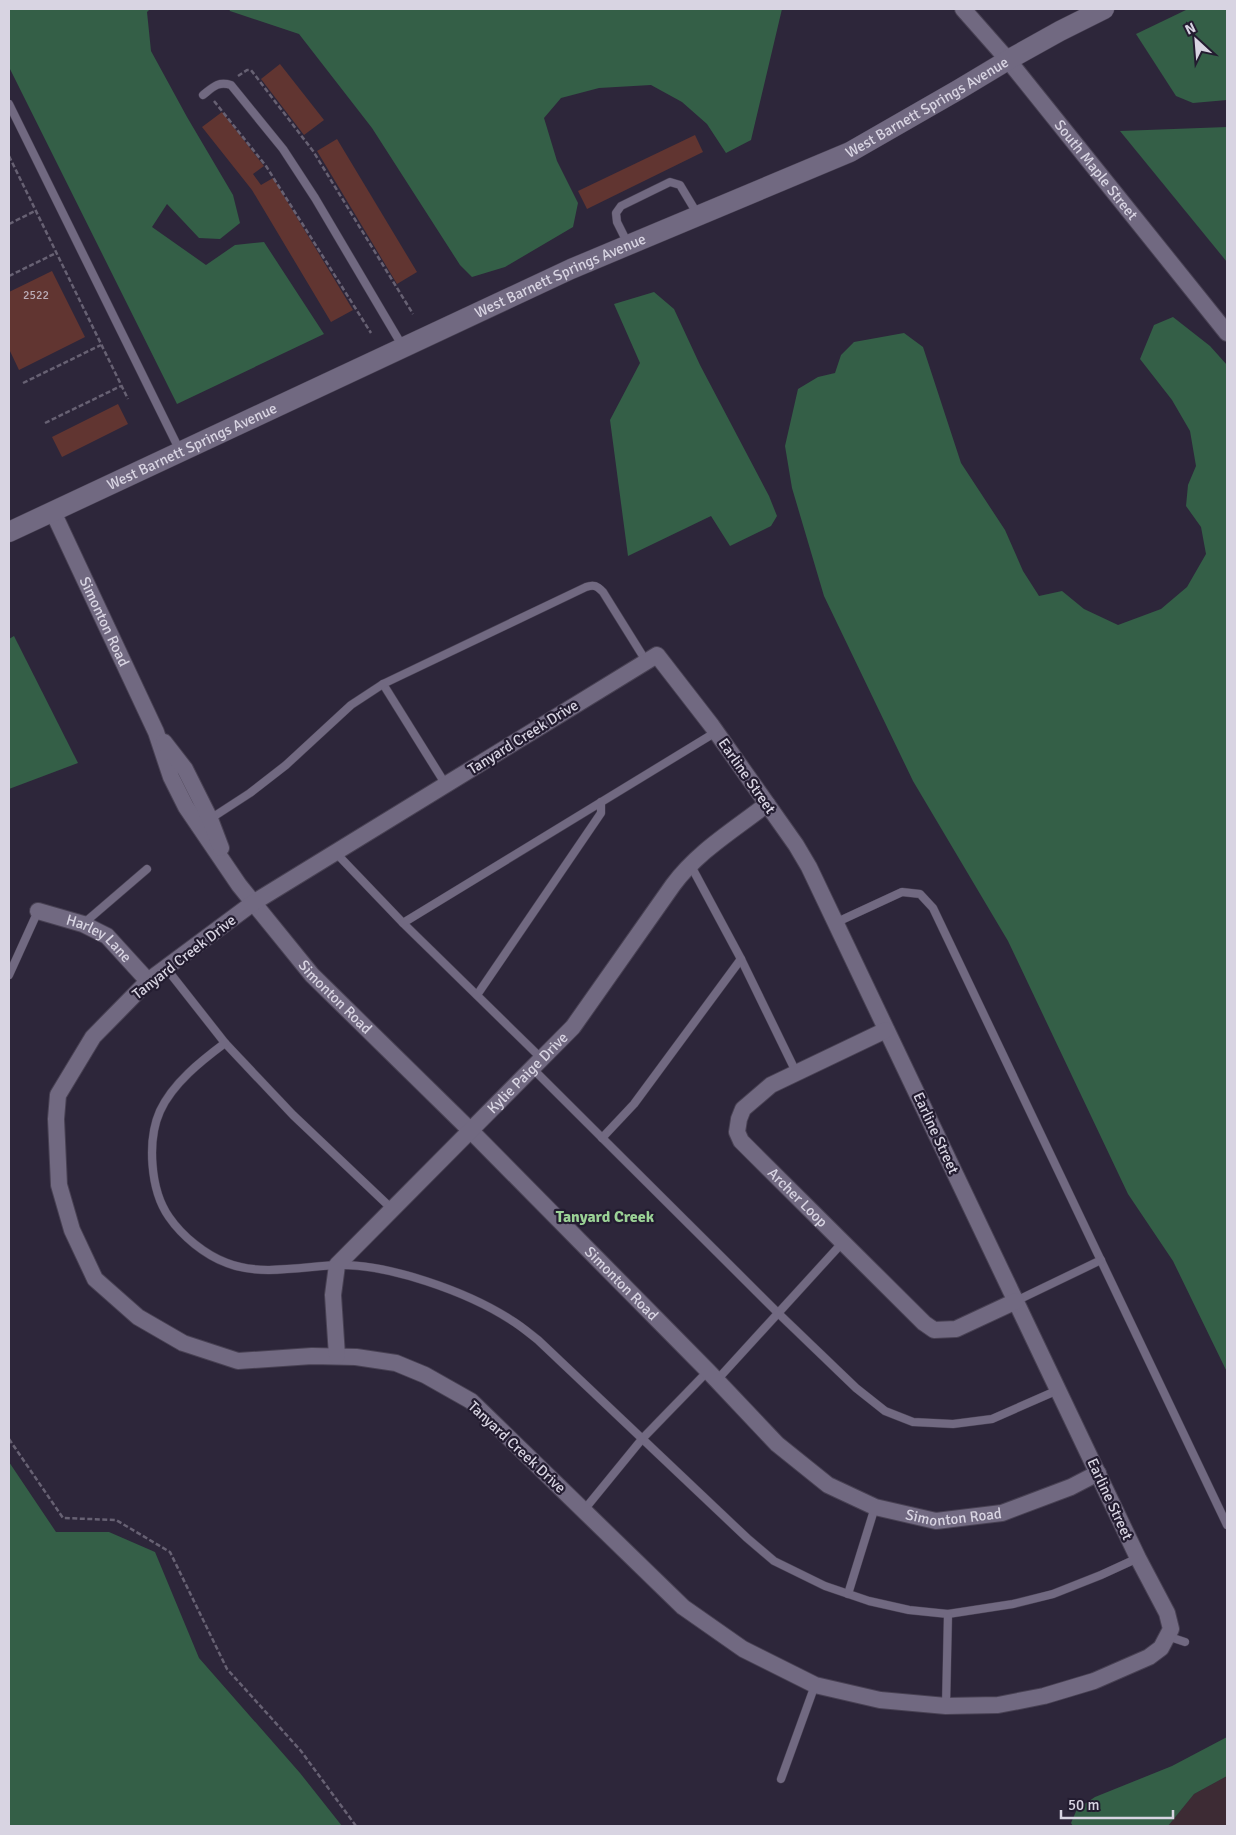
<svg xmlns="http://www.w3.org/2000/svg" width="1236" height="1835" viewBox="0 0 1236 1835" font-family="Signika,sans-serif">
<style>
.education{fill:#3d2b34}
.forest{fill:#345f47}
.building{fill:#613531}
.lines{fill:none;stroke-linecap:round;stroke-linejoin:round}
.service-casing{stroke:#484153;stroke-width:9}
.minor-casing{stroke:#484153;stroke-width:18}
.tertiary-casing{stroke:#484153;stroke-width:21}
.path{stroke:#676173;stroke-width:2.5;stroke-dasharray:5 2.5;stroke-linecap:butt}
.service{stroke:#716981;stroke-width:8}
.minor{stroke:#716981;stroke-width:16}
.tertiary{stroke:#716981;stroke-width:20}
.labels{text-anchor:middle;stroke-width:4.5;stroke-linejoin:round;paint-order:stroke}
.number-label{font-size:12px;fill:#baacb6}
.street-label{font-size:15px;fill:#d8d4e2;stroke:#231c30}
.neighbourhood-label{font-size:16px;font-weight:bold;fill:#9bd296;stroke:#231c30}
</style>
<rect width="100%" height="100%" fill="#2d263a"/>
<polygon class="education" points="1227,1776 1227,1826 1168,1826 1194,1794"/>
<g class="forest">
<polygon points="9,9 150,9 147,12 151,51 187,117 233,195 240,223 220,239 199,238 167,204 152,227 206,265 235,245 264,242 324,334 177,404 9,67"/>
<polygon points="229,9 782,9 751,140 726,153 707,124 682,102 651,85 599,88 561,98 544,118 557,161 578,203 573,227 505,267 472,277 460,265 372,128 299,34 230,11"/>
<polygon points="1188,9 1227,9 1227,100 1193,103 1176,96 1136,34"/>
<polygon points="1227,127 1227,262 1120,131"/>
<polygon points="654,292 674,309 700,365 769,496 777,516 771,526 730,546 711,516 628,556 610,420 640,363 614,304"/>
<polygon points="1173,317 1210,346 1227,365 1227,1372 1173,1261 1128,1194 1008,941 913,781 824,596 792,488 785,446 798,389 818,377 835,373 841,355 854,342 904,333 923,347 961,463 1005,530 1023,571 1039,596 1062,591 1084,609 1118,625 1161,609 1187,587 1206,554 1201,527 1186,506 1188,485 1196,466 1190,431 1172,400 1140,359 1154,325"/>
<polygon points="14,636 78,763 9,789 9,639"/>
<polygon points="9,1462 56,1532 109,1532 155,1552 199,1658 300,1773 342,1826 9,1826"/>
<polygon points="1227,1737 1227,1776 1194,1794 1168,1826 1073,1826 1071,1823 1077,1809 1095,1797 1172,1766"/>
</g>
<g class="building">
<polygon points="280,64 324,120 304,135 261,79"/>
<polygon points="222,112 264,166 253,174 261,185 273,178 353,310 331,322 252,190 202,127"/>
<polygon points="695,135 703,152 587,209 578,191"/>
<polygon points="337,139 417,272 397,284 317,151"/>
<polygon points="52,271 85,337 19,370 9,349 9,292"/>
<polygon points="118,404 128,424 62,457 52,437"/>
</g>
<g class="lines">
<g class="service-casing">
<g id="service">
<path d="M 203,95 C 213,87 218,81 231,85 L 283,149 L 315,198 L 403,347"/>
<polyline points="9,104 180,451"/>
<polyline points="628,244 617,222 616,213 621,206 670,182 680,185 698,215"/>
<polyline points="383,684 446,785"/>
<path d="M 210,819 L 250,793 L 286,765 L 351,705 L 383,684 L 586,587 C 594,584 597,586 603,592 L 646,661"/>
<polyline points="335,852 403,923 542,1059"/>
<polyline points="690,864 741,959 796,1072"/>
<polyline points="403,923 716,732"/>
<polyline points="835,923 902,892 920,894 933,908 1227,1525"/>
<polyline points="83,924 147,869"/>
<polyline points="166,968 225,1043 293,1115 392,1209"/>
<polyline points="9,975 38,911"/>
<polyline points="477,995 601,813 601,802"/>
<path d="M 225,1043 C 201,1061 173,1083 160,1111 C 147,1140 150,1190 169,1217 C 182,1236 205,1255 227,1263 C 259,1276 302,1267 336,1265 C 387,1263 468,1292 511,1320 C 521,1326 529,1333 538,1340 L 747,1538 L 774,1561 L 825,1586 L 869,1601 L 909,1610 L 948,1614 L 1013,1604 L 1053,1594 L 1101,1575 L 1138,1558"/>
<polyline points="533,1069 778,1313 856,1388 885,1411 913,1422 953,1424 992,1419 1058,1390"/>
<polyline points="602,1138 634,1104 741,959"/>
<polyline points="1016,1301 1101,1260"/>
<polyline points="717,1380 843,1242"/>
<polyline points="584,1510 642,1439 708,1371"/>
<polyline points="848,1594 875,1507"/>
<polyline points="1167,1636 1185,1642"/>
<polyline points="946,1706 948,1614"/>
<polyline points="781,1779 815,1685"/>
</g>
</g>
<g class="minor-casing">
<g id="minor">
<path id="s1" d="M 963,9 L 1008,60 L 1227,333"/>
<path id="s2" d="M 53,512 L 156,732 L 171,777 L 186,807 L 239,885 L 312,975 L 471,1131 L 708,1371 L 777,1444 L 828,1485 L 875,1507 L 936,1521 L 1002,1513 L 1071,1487 L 1098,1473"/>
<polygon points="657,655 712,726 796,845 809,867 1138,1558 1167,1613 1171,1629 1161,1648 1149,1657 1094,1681 1044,1696 998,1705 946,1706 880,1700 815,1685 743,1649 683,1607 471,1401 425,1375 396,1363 356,1357 312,1356 238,1361 183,1343 138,1317 95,1279 72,1230 59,1185 56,1119 58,1095 93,1037 148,981 253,903"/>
<polyline points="164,742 185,769 210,819 221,848"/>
<path id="s3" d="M 38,911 L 83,924 L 107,936 L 148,981"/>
<path id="s4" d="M 886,1030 L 771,1085 L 743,1109 L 739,1119 L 737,1132 L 741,1141 L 754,1154 L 924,1323 L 934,1330 L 956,1329 L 1016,1301"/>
<path id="s5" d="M 337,1356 L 333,1295 L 337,1265 L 573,1027 L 673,885 C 698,851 734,830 767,804"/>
</g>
</g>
<g class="tertiary-casing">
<g id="tertiary">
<path id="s6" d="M 9,532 L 571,269 L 850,152 L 958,90 L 1008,60 L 1060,31 L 1104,9"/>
</g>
</g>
<g class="path">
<polyline points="238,76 247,70 251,70 313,151 413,314"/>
<polyline points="214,101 266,166 371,333"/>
<polyline points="9,156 128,399"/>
<polyline points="9,224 35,211"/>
<polyline points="9,276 56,253"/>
<polyline points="23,383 101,345"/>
<polyline points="45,423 121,386"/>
<polyline points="9,1439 63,1518 116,1520 170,1552 227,1669 301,1751 356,1826"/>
</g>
<use href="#service" class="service"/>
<use href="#minor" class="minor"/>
<use href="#tertiary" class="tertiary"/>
</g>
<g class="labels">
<g class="number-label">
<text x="36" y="299">2522</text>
</g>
<g class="street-label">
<text dy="5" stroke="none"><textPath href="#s6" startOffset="1012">West Barnett Springs Avenue</textPath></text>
<text dy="5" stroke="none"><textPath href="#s1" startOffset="209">South Maple Street</textPath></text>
<text dy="5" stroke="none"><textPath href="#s6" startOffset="608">West Barnett Springs Avenue</textPath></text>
<text dy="5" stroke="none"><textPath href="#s6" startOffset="202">West Barnett Springs Avenue</textPath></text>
<text dy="5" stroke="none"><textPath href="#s2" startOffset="121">Simonton Road</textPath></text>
<text transform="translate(523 737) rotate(-32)" y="5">Tanyard Creek Drive</text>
<text transform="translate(747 776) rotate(55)" y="5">Earline Street</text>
<text dy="5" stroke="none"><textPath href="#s3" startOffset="68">Harley Lane</textPath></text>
<text transform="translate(184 957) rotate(-38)" y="5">Tanyard Creek Drive</text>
<text dy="5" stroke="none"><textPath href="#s2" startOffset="566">Simonton Road</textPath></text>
<text dy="5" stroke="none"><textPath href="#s5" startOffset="362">Kylie Paige Drive</textPath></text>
<text transform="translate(936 1133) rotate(65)" y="5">Earline Street</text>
<text dy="5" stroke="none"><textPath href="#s4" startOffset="278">Archer Loop</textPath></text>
<text dy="5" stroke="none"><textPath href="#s2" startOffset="971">Simonton Road</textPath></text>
<text transform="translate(517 1447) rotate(43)" y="5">Tanyard Creek Drive</text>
<text transform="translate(1110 1499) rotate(65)" y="5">Earline Street</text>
<text dy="5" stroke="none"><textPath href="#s2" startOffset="1392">Simonton Road</textPath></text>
</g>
<g class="neighbourhood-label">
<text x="605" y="1222">Tanyard Creek</text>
</g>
</g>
<rect width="1236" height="1835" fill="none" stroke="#d8d4e2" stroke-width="20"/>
<g transform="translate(1196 40) rotate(334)" stroke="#231c30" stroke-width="4" paint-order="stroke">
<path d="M0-4L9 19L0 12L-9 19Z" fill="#d8d4e2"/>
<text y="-8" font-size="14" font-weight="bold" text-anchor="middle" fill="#d8d4e2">N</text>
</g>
<path d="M1061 1810v8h112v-8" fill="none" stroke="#d8d4e2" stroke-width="2.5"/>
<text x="1068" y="1810" font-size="15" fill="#d8d4e2" stroke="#231c30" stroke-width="4" paint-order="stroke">50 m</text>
</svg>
